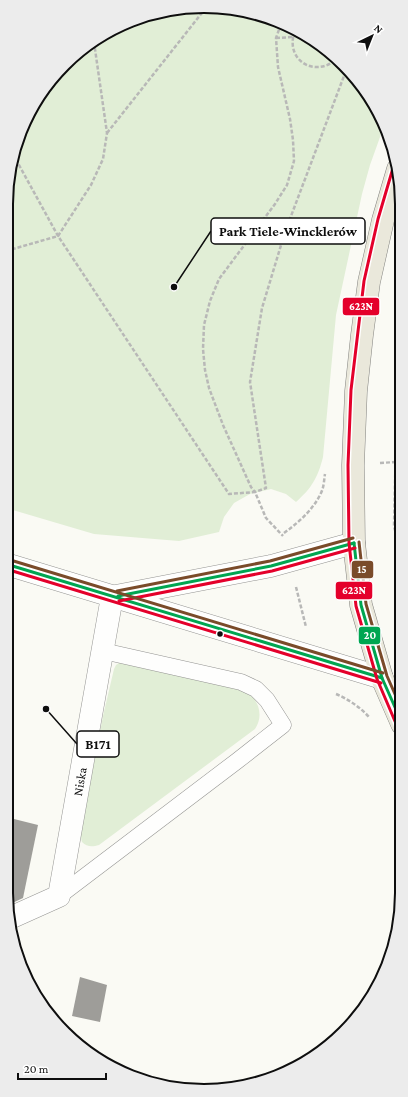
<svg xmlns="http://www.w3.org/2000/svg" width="408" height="1097" viewBox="0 0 408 1097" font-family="'Crimson Pro',serif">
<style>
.green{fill:#e1eed6}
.building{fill:#9e9d99}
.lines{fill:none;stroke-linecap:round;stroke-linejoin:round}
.service-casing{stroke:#949492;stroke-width:17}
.minor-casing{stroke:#949492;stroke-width:23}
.tertiary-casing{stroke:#949492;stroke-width:23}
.primary-casing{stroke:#82827f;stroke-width:23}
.path{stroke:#b8b8b7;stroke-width:2.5;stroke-dasharray:4 2;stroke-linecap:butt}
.service{stroke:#fefefd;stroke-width:16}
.minor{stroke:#fefefd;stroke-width:22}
.tertiary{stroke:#fefefd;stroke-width:22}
.primary{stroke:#eae8db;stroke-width:22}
.bus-1-casing{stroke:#fff;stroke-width:6}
.bus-2-casing{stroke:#fff;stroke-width:6}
.bus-3-casing{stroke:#fff;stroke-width:6}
.bus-1{stroke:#00a651;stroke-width:3}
.bus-2{stroke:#e4002b;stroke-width:3}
.bus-3{stroke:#7a4b2a;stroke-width:3}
.bus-dot{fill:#0e0e0e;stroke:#fff;stroke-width:1.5}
.labels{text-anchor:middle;stroke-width:4;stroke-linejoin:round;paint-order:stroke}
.street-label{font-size:13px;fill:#0e0e0e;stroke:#fff}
.rim{fill:none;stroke:#0e0e0e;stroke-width:2}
.leader{fill:none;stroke:#0e0e0e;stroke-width:1.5}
.callout-dot{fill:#0e0e0e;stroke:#fff;stroke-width:1.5}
.callout{fill:#fff;stroke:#0e0e0e;stroke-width:1.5}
.callout-label{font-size:14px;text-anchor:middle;font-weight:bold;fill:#0e0e0e}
.line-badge{stroke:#fff;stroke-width:1.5}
.badge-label{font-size:11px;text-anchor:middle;font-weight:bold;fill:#fff}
</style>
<rect width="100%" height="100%" fill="#fafaf4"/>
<g class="green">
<path d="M 178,8 L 255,13 L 314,39 L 353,74 L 382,117 L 384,126 L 370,165 L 362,194 L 336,315 L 323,457 C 318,477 312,488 296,502 L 286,494 L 271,489 L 250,494 L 234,503 L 224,517 L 219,532 L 179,541 L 94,534 L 6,508 L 6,204 L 13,153 L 47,83 L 105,32 Z"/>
<path d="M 119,663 L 123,663 L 234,687 C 239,689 245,691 249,694 C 260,702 263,718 255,729 L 99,845 C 92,847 87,847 82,842 L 80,834 L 103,716 L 114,669 L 116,665 Z"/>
</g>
<g class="building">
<polygon points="6,817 38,825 23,898 8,905 6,893"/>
<polygon points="80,977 107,985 100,1022 72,1016"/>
</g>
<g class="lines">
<g class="service-casing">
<polyline id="service" points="59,896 237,761 283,725 267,700 256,689 241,682 103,651"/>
</g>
<g class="minor-casing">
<g id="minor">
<path id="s1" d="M 10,918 L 59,896 L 112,597"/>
</g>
</g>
<g class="tertiary-casing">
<g id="tertiary">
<polyline points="6,564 382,678"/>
<polyline points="116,596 271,566 354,543"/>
</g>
</g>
<g class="primary-casing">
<polyline id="primary" points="398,169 383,220 369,282 362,335 356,391 353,465 354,543 361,605 382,678 402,724"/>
</g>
<g class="path">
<polyline points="281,24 276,38 278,67 290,119 293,140 294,161 287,185 275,204 219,279 210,301 204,325 203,349 205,370 209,388 223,425 251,487 255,492 266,488 250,382 262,308 285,232 347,68"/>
<path d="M 295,31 C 284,59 314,79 337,59"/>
<polyline points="276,38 293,37"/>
<polyline points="107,133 205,9"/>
<polyline points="13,154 58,236 229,494 255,492 266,518 283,536"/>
<polyline points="6,251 58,236 91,185 103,159 107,133 94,42"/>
<polyline points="401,312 399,317 394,526 401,554"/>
<polyline points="380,463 396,462"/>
<path d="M 284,533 C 299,522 313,510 321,493 C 324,487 324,480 325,474"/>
<polyline points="296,587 306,627"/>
<path d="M 336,694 C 348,699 360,707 369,717"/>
</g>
<use href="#service" class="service"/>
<use href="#minor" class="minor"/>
<use href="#tertiary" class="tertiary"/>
<use href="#primary" class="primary"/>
<g class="bus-1-casing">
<g id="bus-1">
<polyline points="354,543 361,605 382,678 402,723"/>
<polyline points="6,564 382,678"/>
<polyline points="118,596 271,566 354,543"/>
</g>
</g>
<g class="bus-2-casing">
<g id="bus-2">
<polyline points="393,168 378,219 364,281 351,390 348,465 349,543 356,606 377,679 397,726"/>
<polyline points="6,569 381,683"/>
<polyline points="119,601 272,571 355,548"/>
</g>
</g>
<g class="bus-3-casing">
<g id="bus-3">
<polyline points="359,542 366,604 387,676 402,710"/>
<polyline points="7,559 383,673"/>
<polyline points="117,591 270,561 353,538"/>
</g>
</g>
<use href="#bus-1" class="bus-1"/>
<use href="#bus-2" class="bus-2"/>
<use href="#bus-3" class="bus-3"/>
</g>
<circle class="bus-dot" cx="220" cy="634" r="3.5"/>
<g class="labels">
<g class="street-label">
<text dy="5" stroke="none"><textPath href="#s1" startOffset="170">Niska</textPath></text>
</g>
</g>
<path d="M0 0H408V1097H0ZM204 13H204A191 191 0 0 1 395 204V893A191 191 0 0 1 204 1084H204A191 191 0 0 1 13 893V204A191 191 0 0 1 204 13Z" fill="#ececec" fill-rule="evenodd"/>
<path class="rim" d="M204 13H204A191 191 0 0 1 395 204V893A191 191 0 0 1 204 1084H204A191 191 0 0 1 13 893V204A191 191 0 0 1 204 13Z"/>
<path class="leader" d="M174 287L211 231M46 709L77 744"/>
<g class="callout-dot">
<circle cx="174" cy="287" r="4"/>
<circle cx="46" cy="709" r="4"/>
</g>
<g class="callout">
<rect x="211" y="218" width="154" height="26" rx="4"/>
<rect x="77" y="731" width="42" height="26" rx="4"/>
</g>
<g class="callout-label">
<text x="288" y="236">Park Tiele-Wincklerów</text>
<text x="98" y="749">B171</text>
</g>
<g class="line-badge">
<rect x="342" y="297" width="38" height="19" rx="4" fill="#e4002b"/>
<rect x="351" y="560" width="23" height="19" rx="4" fill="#7a4b2a"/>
<rect x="335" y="581" width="38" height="19" rx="4" fill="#e4002b"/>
<rect x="358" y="626" width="23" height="19" rx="4" fill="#00a651"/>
</g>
<g class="badge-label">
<text x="361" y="310">623N</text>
<text x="362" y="573">15</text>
<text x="354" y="594">623N</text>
<text x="370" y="639">20</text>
</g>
<g transform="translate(372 36) rotate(43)" stroke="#ffffff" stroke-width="3" paint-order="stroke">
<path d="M0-3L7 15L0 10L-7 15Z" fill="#0e0e0e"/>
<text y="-6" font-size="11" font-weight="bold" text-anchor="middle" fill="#0e0e0e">N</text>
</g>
<path d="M18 1073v6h88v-6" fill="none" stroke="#0e0e0e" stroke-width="2"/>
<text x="24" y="1073" font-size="12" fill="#0e0e0e" stroke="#ffffff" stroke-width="3" paint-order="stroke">20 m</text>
</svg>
